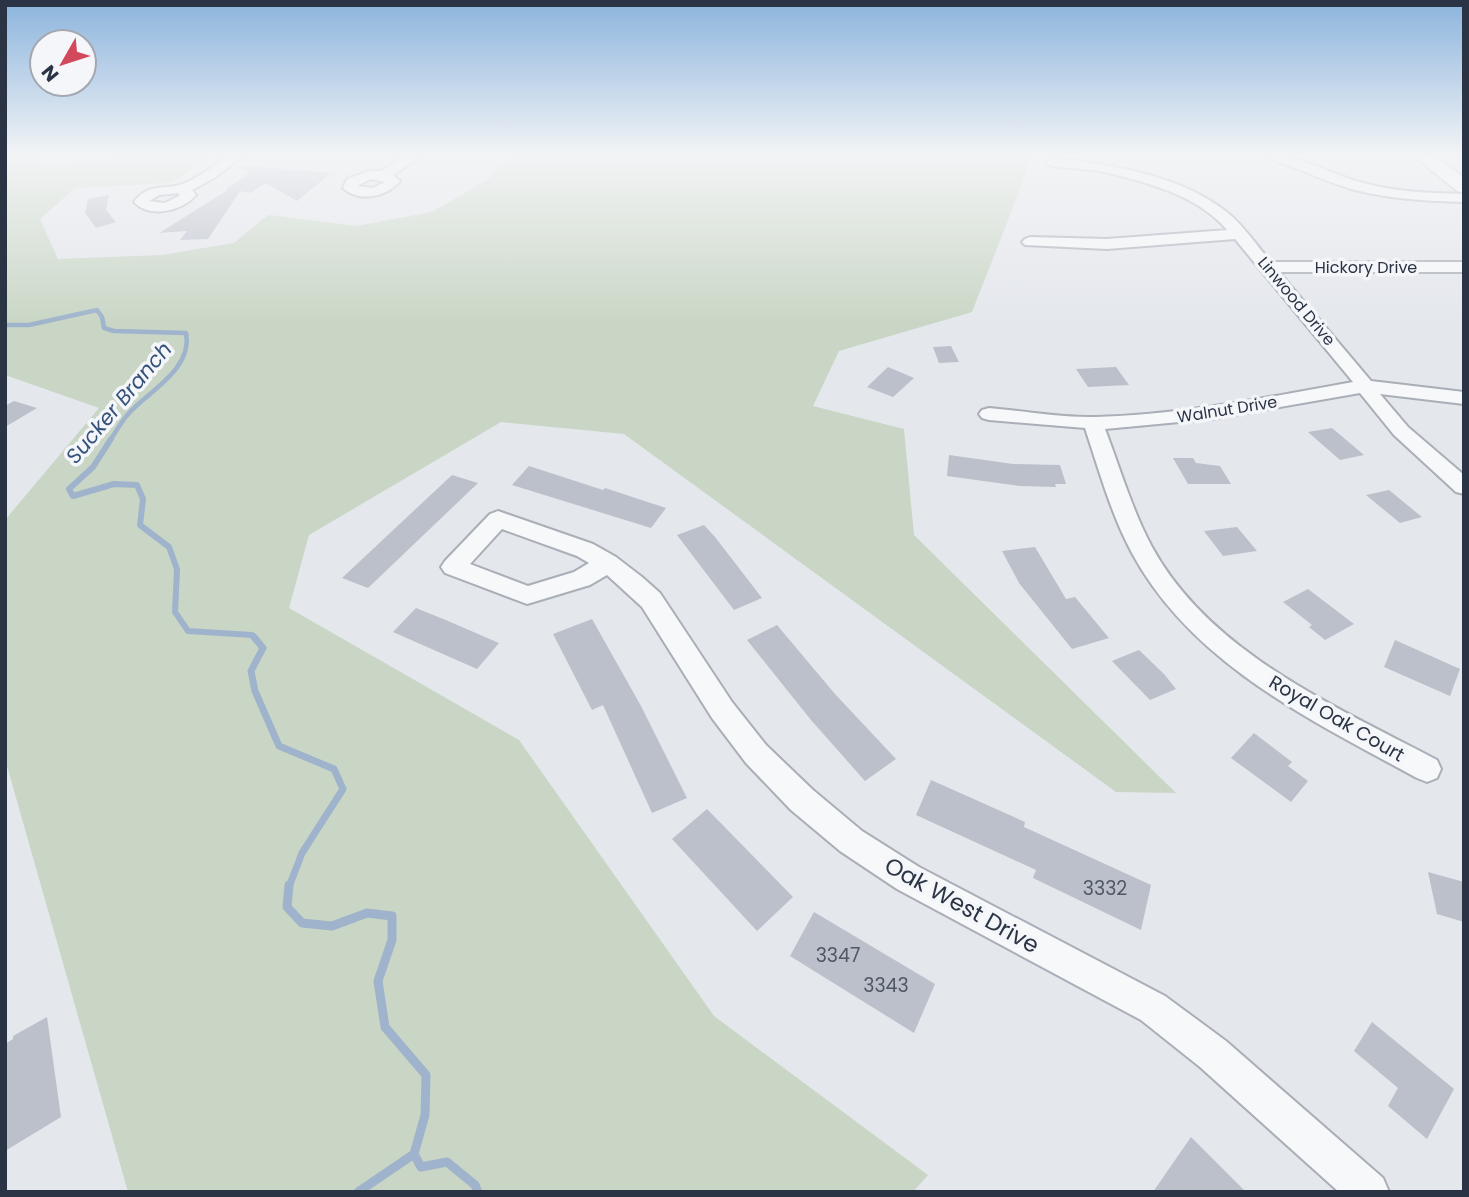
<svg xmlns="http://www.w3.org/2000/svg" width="1469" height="1197" viewBox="0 0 1469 1197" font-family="Poppins,sans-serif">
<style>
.green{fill:#c9d6c5}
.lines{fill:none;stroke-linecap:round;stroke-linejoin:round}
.stream-far3{stroke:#9fb4cc;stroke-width:4.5}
.stream-far2{stroke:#9fb4cc;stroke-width:6}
.stream-far1{stroke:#9fb4cc;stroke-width:7}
.stream{stroke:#9fb4cc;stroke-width:9}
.building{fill:#bbc0ca}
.minor-casing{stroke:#a9aeb7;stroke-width:4}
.secondary-casing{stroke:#a9aeb7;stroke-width:3}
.minor{fill:#f7f8fa;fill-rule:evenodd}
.secondary{fill:#fff;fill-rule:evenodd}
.labels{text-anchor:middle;stroke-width:7;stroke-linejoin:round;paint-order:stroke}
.far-street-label{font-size:16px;fill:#2b3445;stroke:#f4f6f9}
.street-label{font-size:19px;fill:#2b3445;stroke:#f4f6f9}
.near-number-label{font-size:19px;fill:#4f5766}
.water-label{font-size:21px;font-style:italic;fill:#34527a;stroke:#f4f6f9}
.near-street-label{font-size:23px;fill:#2b3445;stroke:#f4f6f9}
</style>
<rect width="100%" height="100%" fill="#e4e7ec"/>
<polygon class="green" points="5,156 42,156 44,165 143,156 213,156 170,183 75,188 40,219 58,259 162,255 234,243 268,215 356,226 432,212 487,180 513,156 1033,156 972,312 839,351 813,406 904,429 914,535 1176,793 1116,792 624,434 501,422 309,535 289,608 519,740 714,1016 928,1175 913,1192 128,1192 5,759 5,520 99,408 5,375"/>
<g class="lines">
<path class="stream-far3" d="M 5,325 L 29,325 L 97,310 L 102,317 L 104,328 L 114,331 L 186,333 C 193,369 149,391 129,413 C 121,422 116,431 110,441"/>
<polyline class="stream-far2" points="111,439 93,467 69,489 73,496 114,484 137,485 143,499 140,525 169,547 177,569 175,612 188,631 252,635 255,639"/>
<polyline class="stream-far1" points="254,637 263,648 251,671 255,691 279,746 334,769 343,789 302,853 289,887"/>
<g class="stream">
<polyline points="289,885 287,907 302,923 332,926 367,913 392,916 392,940 378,981 385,1027 426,1075 425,1115 414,1154 358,1192"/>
<polyline points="414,1154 421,1167 447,1162 475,1185 478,1192"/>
</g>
</g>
<g class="building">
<polygon points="236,165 331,173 297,201 266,183 250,193 240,191 208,239 180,240 187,231 159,233 228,190 225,190 249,173"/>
<polygon points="109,195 106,210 116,222 96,228 85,213 88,199"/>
<polygon points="951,346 959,362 939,363 933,347"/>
<polygon points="888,367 914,378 893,397 867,387"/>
<polygon points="1116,367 1129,385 1088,387 1076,369"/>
<polygon points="14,401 37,408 5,427 5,406"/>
<polygon points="1332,428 1364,455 1340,460 1308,432"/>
<polygon points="949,455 1013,464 1060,465 1066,484 1055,484 1056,487 1020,486 947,476"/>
<polygon points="1173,458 1193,458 1196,463 1220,466 1231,484 1188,484"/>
<polygon points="529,466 603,490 605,488 666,508 651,528 512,485"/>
<polygon points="452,475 478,483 368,588 342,578"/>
<polygon points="1389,490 1406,504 1422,517 1400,523 1366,495"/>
<polygon points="704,525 715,537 762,598 734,610 677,535"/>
<polygon points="1237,527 1257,551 1223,556 1204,531"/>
<polygon points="1035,547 1066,599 1075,597 1109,638 1072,649 1019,583 1002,551"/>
<polygon points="1308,589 1354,624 1325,640 1309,627 1312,625 1283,602"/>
<polygon points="416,608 448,621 499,643 477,669 393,632"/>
<polygon points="592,619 641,706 687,798 652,813 603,705 592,710 553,634"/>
<polygon points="777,625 835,694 896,759 865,781 811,720 747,640"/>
<polygon points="1395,640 1460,669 1450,696 1384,667"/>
<polygon points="1139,650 1164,674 1176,689 1150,700 1112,661"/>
<polygon points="1254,733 1292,762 1288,766 1308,781 1291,802 1231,758"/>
<polygon points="931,780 1025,822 1024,827 1151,885 1141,930 1033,878 1036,870 916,815"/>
<polygon points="707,809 793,897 757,931 672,839"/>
<polygon points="1428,872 1464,882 1464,922 1437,914"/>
<polygon points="814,912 935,984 914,1033 790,956"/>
<polygon points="47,1017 61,1117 5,1151 5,1044 13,1039 13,1036"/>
<polygon points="1372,1022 1454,1089 1427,1139 1388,1106 1398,1088 1354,1051"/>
<polygon points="1191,1137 1246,1192 1153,1192"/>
</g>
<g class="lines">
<g class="minor-casing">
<g id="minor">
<path d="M 229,156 L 243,156 L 214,178 L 192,190 L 196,195 C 182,211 150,219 134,202 C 148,182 166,191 185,183 C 201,176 215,165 229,156 ZM 179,193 L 179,196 L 165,203 L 149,201 L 159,195 Z"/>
<path d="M 407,156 L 421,156 L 393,175 L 400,181 C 387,197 359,203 343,188 L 347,179 L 369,171 L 381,171 ZM 371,179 L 385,182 L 373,188 L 357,186 Z"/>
<path d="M 1271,156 C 1302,156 1330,174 1360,182 C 1393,192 1429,193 1464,194 L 1464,202 C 1427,201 1390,199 1355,190 C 1326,182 1300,169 1272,159 Z"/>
<path d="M 1054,158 C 1112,165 1181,175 1228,213 C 1244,226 1257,246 1271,262 L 1464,262 L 1464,272 L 1279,272 L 1371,381 L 1464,392 L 1464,404 L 1380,394 L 1408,427 L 1464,475 L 1464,494 L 1456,492 L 1394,435 L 1360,393 L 1211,419 L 1105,429 C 1120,468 1132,510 1152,547 C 1210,653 1335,706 1437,760 L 1441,769 L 1437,778 L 1427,782 L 1417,778 C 1311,720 1192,664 1132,553 C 1111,514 1099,470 1085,428 L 989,420 L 982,418 L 979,414 L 982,410 L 989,408 C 1024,411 1061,418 1096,417 C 1183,415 1268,397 1353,382 L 1235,239 L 1107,249 L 1025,245 L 1022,242 L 1025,239 L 1030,237 L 1107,239 L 1227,230 C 1199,196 1147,182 1104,172 C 1086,168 1067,169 1049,165 L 1047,162 Z"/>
<path d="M 498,511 L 593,544 L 616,557 L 642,577 L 660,593 L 732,702 L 766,745 L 813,790 L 862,831 L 919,867 L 1165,996 L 1226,1041 L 1383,1178 L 1389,1192 L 1339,1192 L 1200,1067 L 1141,1020 L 897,889 L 840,851 L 791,810 L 746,763 L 712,718 L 642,607 L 607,575 L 590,585 L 527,604 L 445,573 L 441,567 L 445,561 L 490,514 ZM 502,529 L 577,556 L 589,563 L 574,572 L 528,586 L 470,564 Z"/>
</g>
</g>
<g class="secondary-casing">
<polygon id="secondary" points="1414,156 1434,156 1464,177 1464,193 1457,191"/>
</g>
<use href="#minor" class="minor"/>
<use href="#secondary" class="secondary"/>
</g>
<linearGradient id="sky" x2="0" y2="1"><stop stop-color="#8bb4dd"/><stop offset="0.48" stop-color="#f3f4f6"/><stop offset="1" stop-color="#f3f4f6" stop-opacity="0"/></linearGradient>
<rect width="1469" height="323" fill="url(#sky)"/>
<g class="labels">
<g class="far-street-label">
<text x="1366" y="273">Hickory Drive</text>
<text transform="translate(1297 301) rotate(50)" y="6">Linwood Drive</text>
<text transform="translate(1227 409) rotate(-9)" y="6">Walnut Drive</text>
</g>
<g class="street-label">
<text transform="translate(1337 718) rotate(30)" y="7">Royal Oak Court</text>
</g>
<g class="near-number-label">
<text x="1105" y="895">3332</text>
<text x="838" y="962">3347</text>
<text x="886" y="992">3343</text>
</g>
<g class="water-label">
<text transform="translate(119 403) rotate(-50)" y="7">Sucker Branch</text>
</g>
<g class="near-street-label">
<text transform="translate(962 905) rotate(29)" y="8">Oak West Drive</text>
</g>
</g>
<rect width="1469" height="1197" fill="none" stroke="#2b3445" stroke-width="14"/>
<g transform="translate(63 63) rotate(231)"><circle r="33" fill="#f4f6f9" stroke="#a4a8b1" stroke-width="2"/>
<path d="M0-5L12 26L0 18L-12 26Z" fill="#d1495b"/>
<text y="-10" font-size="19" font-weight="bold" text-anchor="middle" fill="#2b3445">N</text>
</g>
</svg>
